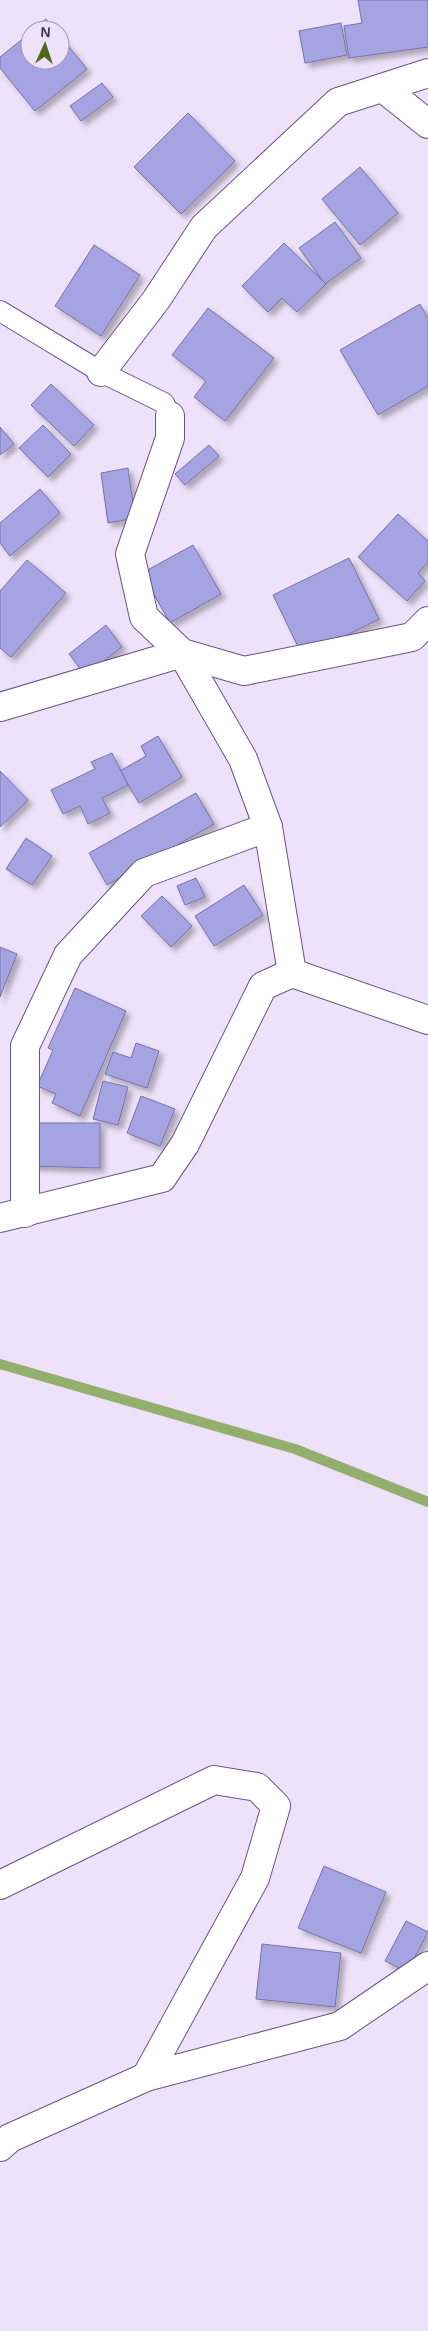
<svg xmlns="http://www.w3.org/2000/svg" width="428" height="2331" viewBox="0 0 428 2331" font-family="Arial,sans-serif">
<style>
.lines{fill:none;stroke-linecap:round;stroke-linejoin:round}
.stream{stroke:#94ae6e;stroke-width:10}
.building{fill:#a6a3e3;stroke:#7672a8;filter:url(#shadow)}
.lane-casing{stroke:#6c5485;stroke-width:22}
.street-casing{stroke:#6c5485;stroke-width:30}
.lane{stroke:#fff;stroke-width:20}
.street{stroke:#fff;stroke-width:28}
</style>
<defs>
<filter id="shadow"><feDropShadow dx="4.5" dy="4.5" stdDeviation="2.5" flood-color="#0004"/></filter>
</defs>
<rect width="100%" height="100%" fill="#ede2f9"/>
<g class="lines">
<polyline class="stream" points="0,1364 295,1449 428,1502"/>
</g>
<g class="building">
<polygon points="358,0 428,0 428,47 349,58 344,26 362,23"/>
<polygon points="46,19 55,30 33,30"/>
<polygon points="341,23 347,55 305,63 299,31"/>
<polygon points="30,33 30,60 60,60 60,36 87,69 35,111 0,68 0,57"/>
<polygon points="102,83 113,97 81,121 70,106"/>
<polygon points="188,113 235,161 181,214 134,167"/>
<polygon points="360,167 398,213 360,245 322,199"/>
<polygon points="335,222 361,258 325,284 299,248"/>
<polygon points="284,243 326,284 297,312 282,298 268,312 242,286"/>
<polygon points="94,245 140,275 101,336 55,306"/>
<polygon points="420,304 428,318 428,386 378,415 340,350"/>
<polygon points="208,308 274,358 225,421 194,397 206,381 172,355"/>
<polygon points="51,384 94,425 74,446 31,405"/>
<polygon points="43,425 71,454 48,477 19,448"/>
<polygon points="0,427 14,444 0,455"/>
<polygon points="209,445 219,456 185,485 175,474"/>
<polygon points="128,468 135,518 108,523 101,473"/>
<polygon points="40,489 60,513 10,556 0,543 0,523"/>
<polygon points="398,514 428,541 428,562 418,573 425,581 407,601 358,557"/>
<polygon points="193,545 221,594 170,623 142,573"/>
<polygon points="349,558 379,619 303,657 273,595"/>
<polygon points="27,560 66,593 11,657 0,648 0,591"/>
<polygon points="106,625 122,647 85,675 69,654"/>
<polygon points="158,736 182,777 139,803 120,771 146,756 141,746"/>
<polygon points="112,753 128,785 102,798 110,813 88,824 80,806 63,814 51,790 95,769 91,762"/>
<polygon points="0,771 28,800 0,827"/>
<polygon points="196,793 214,824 107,885 89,853"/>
<polygon points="26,838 52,856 32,885 6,869"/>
<polygon points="196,878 205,897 185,905 177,886"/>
<polygon points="244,885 263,915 214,946 195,916"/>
<polygon points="162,896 192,926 171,947 141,916"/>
<polygon points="0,947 17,954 0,997"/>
<polygon points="75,988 126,1011 80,1116 52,1103 56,1094 37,1086 53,1050 48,1048"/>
<polygon points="136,1043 159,1051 147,1088 105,1074 113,1052 131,1058"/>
<polygon points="103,1081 128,1087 118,1125 93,1119"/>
<polygon points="141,1096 175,1109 160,1146 127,1133"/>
<polygon points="31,1123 100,1123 100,1168 30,1166"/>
<polygon points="324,1866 386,1892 361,1953 298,1928"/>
<polygon points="406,1921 428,1932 407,1972 385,1961"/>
<polygon points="262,1944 341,1953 335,2007 256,1999"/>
</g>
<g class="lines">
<g class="lane-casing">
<polyline id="lane" points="0,311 101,372 164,403 170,416"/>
</g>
<g class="street-casing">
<g id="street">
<polyline points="383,88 428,124"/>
<polyline points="101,372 156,300 204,227 338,102 428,73"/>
<polyline points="170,416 170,438 130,554 144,617 182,653 244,671 412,637 428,621"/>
<polyline points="0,707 182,653 243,759 268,827 292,973"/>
<polyline points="25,1213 25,1046 68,955 144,873 268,827"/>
<polyline points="0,1218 162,1178 185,1144 263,986 292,973 428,1020"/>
<polyline points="0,1885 214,1780 257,1787 276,1806 255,1878 146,2077"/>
<polyline points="0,2147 10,2138 146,2077 340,2026 428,1966"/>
</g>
</g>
<use href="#lane" class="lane"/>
<use href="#street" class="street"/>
</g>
<g transform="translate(45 45) rotate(3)"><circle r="24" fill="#ede2f9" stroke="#a79cb3"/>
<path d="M0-4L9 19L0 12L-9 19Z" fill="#4e681a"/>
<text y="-8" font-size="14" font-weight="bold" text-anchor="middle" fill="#3e334a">N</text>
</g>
</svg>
